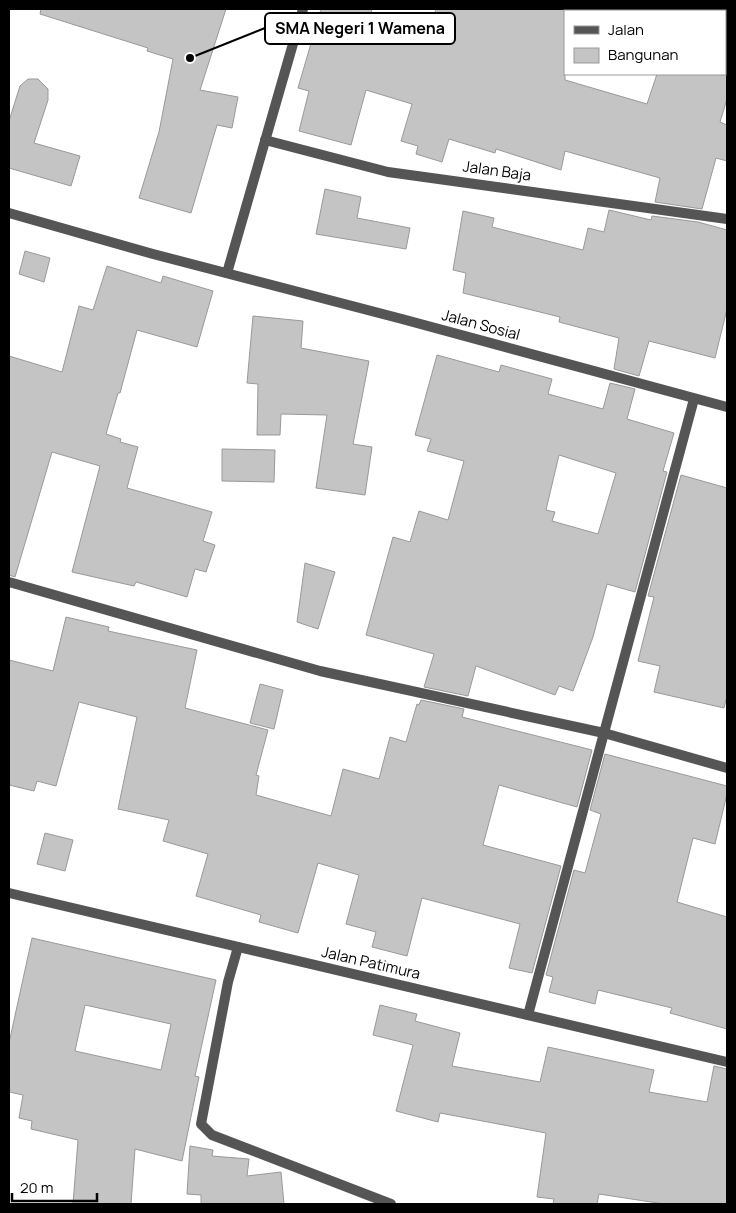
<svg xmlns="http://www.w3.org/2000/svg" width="736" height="1213" viewBox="0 0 736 1213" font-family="Manrope,sans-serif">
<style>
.building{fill:#c4c4c4;stroke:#999;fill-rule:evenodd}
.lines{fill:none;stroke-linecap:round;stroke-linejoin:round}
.minor{stroke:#555;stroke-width:10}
.labels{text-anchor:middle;stroke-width:4.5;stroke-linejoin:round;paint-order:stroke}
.street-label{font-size:15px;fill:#000;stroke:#fff}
.leader{fill:none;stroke:#000;stroke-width:2}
.callout-dot{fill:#000;stroke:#fff;stroke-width:2}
.callout{fill:#fff;stroke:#000;stroke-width:2}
.callout-label{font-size:16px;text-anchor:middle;font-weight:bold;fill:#000}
</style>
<rect width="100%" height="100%" fill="#fff"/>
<g class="building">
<polygon points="41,9 226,9 200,90 238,97 232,128 217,125 191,213 139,198 159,132 173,59 147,51 148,48 40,14"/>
<polygon points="321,9 372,9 371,14 429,30 436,9 565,9 565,80 647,104 657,74 727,74 727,99 720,122 727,125 727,161 716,158 702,209 655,202 660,178 565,151 561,170 496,149 495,153 449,139 442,162 416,154 418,146 401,141 412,104 366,90 351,145 299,131 309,91 298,88"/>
<polygon points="28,79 38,79 48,89 48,100 34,143 80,156 71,186 9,168 9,121 20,86"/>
<polygon points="325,189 361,197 357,218 410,228 406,249 316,234"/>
<polygon points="609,210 651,220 652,216 698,222 727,230 727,309 715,358 649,341 639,376 614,369 619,338 559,322 560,317 463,293 466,273 453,270 463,211 494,218 492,227 583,250 588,228 604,232"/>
<polygon points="25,251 50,258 44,282 19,274"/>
<polygon points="107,266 161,283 163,276 213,291 197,347 137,330 120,393 118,393 106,434 121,439 120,442 138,447 127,488 212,512 203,541 215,545 206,572 195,569 187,597 136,582 134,586 72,572 100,466 52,452 15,577 9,575 9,356 62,372 79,306 93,310"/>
<polygon points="253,316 303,321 301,348 369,361 353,444 372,447 365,495 316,488 327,415 281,414 280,435 257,435 258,384 247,383"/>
<path d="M 437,355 L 499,372 L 501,365 L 552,379 L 548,394 L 603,409 L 610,383 L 635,389 L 627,419 L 674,433 L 663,471 L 667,472 L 635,592 L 607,584 L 593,637 L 573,691 L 559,686 L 555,695 L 476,666 L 468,696 L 424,687 L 434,654 L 366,635 L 393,537 L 410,542 L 419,511 L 448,520 L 464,461 L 427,451 L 431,439 L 415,435 ZM 559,455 L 616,473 L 598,534 L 552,521 L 555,512 L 546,510 Z"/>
<polygon points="222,449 275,450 274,482 222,481"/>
<polygon points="681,475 727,488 727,696 724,708 654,692 660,666 638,661 654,597 648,596"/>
<polygon points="305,563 335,572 318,629 297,622"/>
<polygon points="66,617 109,627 108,631 197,650 185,708 268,730 256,775 259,776 256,795 331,816 343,769 379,779 390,737 406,742 417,704 419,705 421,700 464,709 462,717 592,750 577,807 499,785 483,845 561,866 532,973 509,968 520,924 422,898 407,956 372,947 376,932 346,924 359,875 318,863 298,933 259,922 261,915 196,896 208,854 163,841 169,820 118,809 137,717 79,702 56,786 37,781 34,791 9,785 9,660 53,671"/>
<polygon points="260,684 283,690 274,729 250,723"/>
<polygon points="605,754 727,786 727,794 715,844 693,838 677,902 727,917 727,1029 670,1013 672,1008 598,990 595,1004 549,992 553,977 546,975 574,870 585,873 601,814 590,810"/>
<polygon points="45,833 73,840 65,871 37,864"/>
<path d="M 32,938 L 216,980 L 195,1076 L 199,1077 L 182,1161 L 135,1149 L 131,1204 L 73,1204 L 78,1140 L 31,1129 L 32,1121 L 19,1118 L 23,1095 L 9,1092 L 9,1043 ZM 85,1005 L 171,1024 L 161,1070 L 75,1051 Z"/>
<polygon points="380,1005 417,1014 415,1021 460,1033 452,1066 540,1082 548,1047 654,1070 649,1092 707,1102 714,1066 727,1069 727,1204 664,1204 599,1194 597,1204 553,1204 554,1199 537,1197 546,1133 440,1113 438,1122 396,1111 413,1045 373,1035"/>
<polygon points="190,1146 213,1150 212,1156 249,1159 247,1176 281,1172 284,1204 201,1204 201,1195 187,1194"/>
</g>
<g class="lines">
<g class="minor">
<polyline points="265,140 388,172 727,219"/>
<polyline points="9,213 153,254 402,319 727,407"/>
<polyline points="227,273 303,9"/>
<polyline points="9,582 320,671 604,733 727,768"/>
<polyline points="9,893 727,1062"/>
<polyline points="238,947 228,982 201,1124 212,1135 391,1204"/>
<polyline points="528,1015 694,399"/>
</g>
</g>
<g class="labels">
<g class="street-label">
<text transform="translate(497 171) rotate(8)" y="5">Jalan Baja</text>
<text transform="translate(481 325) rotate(15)" y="5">Jalan Sosial</text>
<text transform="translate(371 963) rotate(13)" y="5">Jalan Patimura</text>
</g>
</g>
<path class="leader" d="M190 58L265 28"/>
<circle class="callout-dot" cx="190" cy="58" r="5"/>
<rect class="callout" x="265" y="13" width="190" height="31" rx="5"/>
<g class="callout-label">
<text x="360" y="34">SMA Negeri 1 Wamena</text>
</g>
<rect width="736" height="1213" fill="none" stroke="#000000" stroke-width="20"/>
<rect x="564" y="10" width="162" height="65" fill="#ffffff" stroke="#999999"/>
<rect x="574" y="26" width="25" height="8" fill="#555555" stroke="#999999"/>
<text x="608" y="35" font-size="15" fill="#000000">Jalan</text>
<rect x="574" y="48" width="25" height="15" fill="#c4c4c4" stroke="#999999"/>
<text x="608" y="60" font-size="15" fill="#000000">Bangunan</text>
<path d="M12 1193v8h85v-8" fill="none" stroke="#000000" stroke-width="2.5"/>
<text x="20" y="1193" font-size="15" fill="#000000" stroke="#ffffff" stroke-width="4" paint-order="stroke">20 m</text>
</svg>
